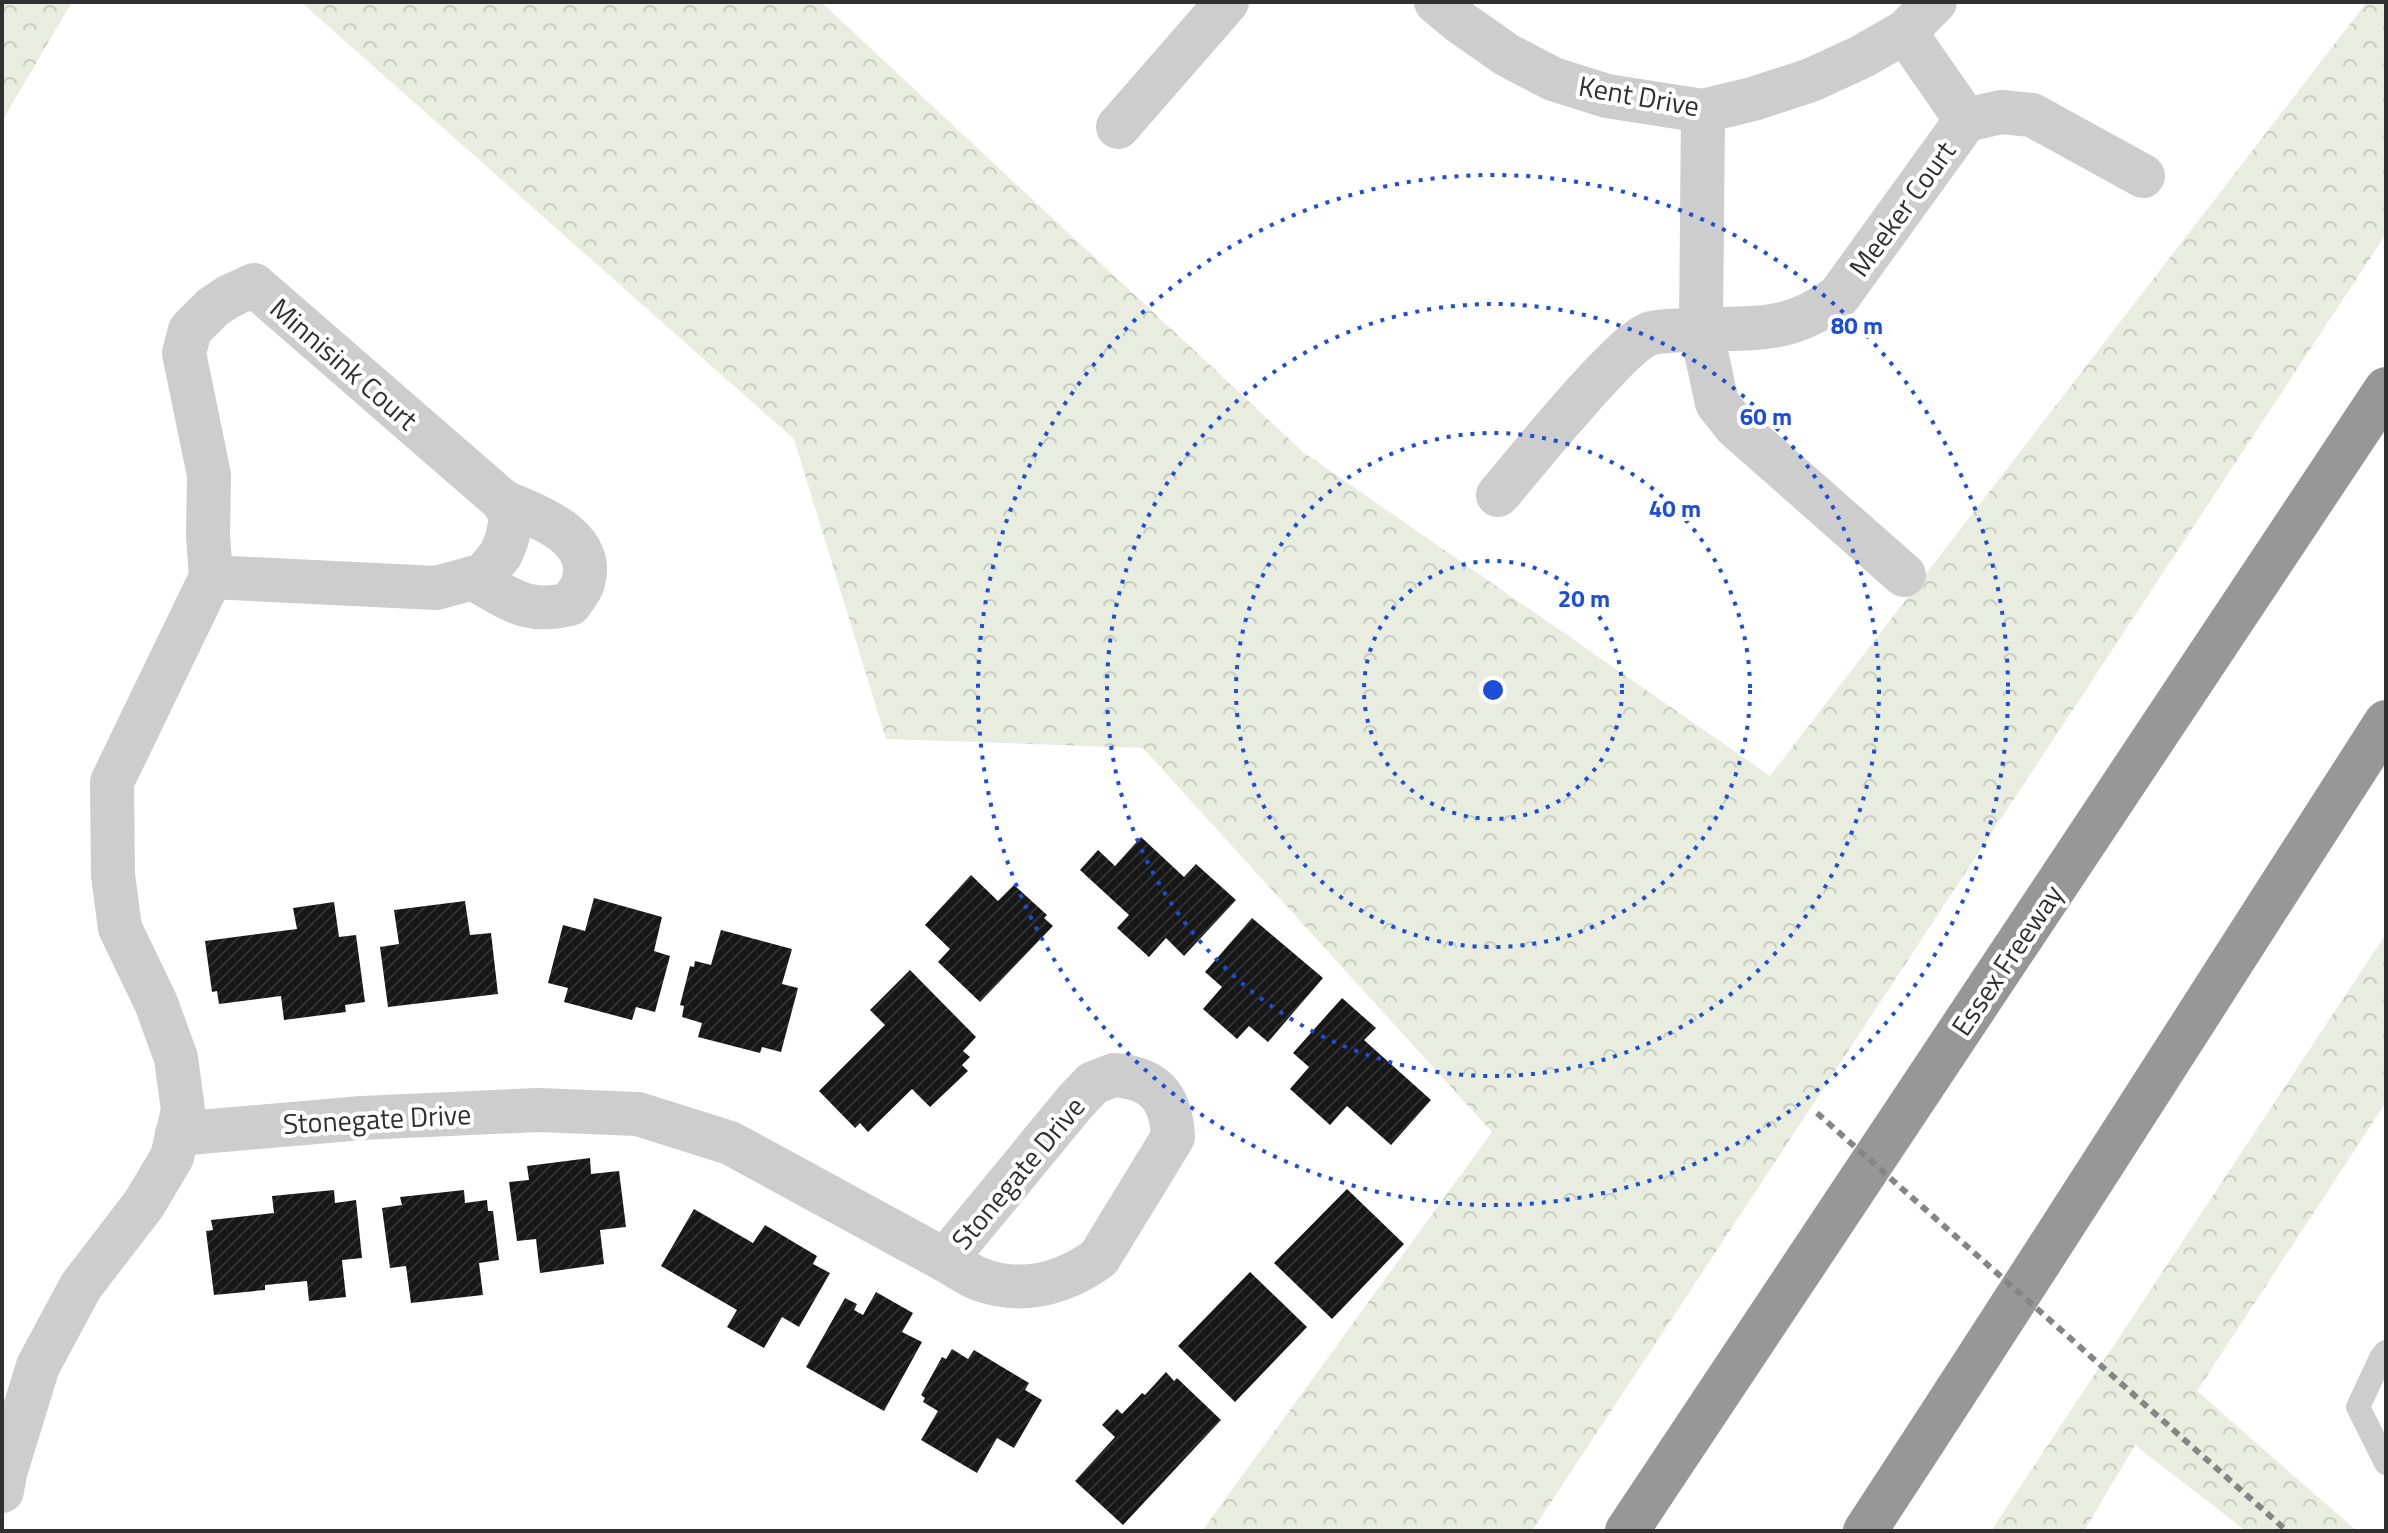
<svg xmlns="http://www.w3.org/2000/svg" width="2388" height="1533" viewBox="0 0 2388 1533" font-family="'Titillium Web',sans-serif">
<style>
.forest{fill:url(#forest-crowns)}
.building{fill:url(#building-hatch)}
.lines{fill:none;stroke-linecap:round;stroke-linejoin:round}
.service{stroke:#cdcdcd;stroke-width:24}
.minor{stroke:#cdcdcd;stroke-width:44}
.motorway{stroke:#979797;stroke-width:44}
.rail{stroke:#858585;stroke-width:6;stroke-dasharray:8 6;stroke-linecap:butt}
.ring{fill:none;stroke:#1d4ed8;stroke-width:4;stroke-dasharray:4 8}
.labels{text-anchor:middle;stroke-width:8;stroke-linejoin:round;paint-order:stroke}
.street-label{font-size:28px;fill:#303030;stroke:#fff}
.centre{fill:#1d4ed8;stroke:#fff;stroke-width:4}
.ring-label{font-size:24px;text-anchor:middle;font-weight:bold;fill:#1d4ed8;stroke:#fff;stroke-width:8;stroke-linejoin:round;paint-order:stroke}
</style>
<defs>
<pattern id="forest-crowns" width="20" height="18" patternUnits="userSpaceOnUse" patternTransform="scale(2)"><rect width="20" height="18" fill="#e8eddf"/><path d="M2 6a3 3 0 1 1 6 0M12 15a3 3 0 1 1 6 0" fill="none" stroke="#c7ccc0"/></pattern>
<pattern id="building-hatch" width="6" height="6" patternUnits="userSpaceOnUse" patternTransform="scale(2)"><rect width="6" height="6" fill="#171717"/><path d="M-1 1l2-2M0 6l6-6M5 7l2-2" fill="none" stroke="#303030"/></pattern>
</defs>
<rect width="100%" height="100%" fill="#fff"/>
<g class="forest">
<polygon points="2,2 72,2 2,121"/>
<polygon points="301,2 821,2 1303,452 1770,776 2367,2 2386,2 2386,234 1532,1531 1202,1531 1492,1132 1143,748 886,739 794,439"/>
<polygon points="2386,934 2386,1102 2197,1391 2357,1531 2246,1531 2135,1445 2084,1531 1991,1531"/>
</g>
<g class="building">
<polygon points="1141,837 1184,877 1196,864 1236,900 1184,956 1166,938 1149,957 1117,928 1129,915 1080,870 1098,850 1115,866"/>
<polygon points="971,875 998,901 1014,885 1047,915 1044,918 1053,926 980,1002 938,962 950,949 925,925"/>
<polygon points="594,898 662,917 654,951 670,956 655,1012 636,1007 632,1020 564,1002 568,988 548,983 563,925 585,931"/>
<polygon points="465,901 470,935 491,933 498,994 388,1007 380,947 399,944 394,910"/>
<polygon points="334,902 339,937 356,935 365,1002 345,1005 346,1012 284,1020 281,996 219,1004 217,991 212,992 205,941 297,929 293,908"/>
<polygon points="1252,918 1323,978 1268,1042 1249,1026 1237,1039 1203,1009 1222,987 1205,972"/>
<polygon points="721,930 792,949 782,984 798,988 781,1052 762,1047 760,1053 698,1037 702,1023 682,1017 684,1006 680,1005 690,966 694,967 695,961 711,965"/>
<polygon points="910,970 976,1037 963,1051 970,1057 962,1065 968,1071 930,1107 912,1089 868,1132 860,1123 855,1128 819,1091 885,1025 870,1010"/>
<polygon points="1342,998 1376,1028 1364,1040 1431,1100 1391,1145 1347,1106 1330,1125 1290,1089 1309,1067 1293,1053"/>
<polygon points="590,1158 591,1174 619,1171 626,1227 600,1230 604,1264 540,1273 536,1239 517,1241 509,1182 529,1180 527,1166"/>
<polygon points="1347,1189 1404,1244 1332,1319 1274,1263"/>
<polygon points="334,1190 335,1203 356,1200 362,1258 342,1260 346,1297 309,1301 307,1281 265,1285 265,1290 214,1295 206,1231 213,1230 211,1220 274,1213 272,1196"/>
<polygon points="464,1190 465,1203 487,1200 488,1211 493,1211 499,1260 479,1263 483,1295 411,1303 406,1266 390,1268 382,1208 402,1205 400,1197"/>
<polygon points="694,1209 753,1243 765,1225 817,1256 813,1264 830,1273 799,1327 782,1317 764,1348 727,1327 737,1310 661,1266"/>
<polygon points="1250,1272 1307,1327 1235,1402 1178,1346"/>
<polygon points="876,1292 913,1313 902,1332 922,1342 884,1411 806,1367 845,1298 857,1304 854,1310 863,1315"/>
<polygon points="952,1349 968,1359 974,1350 1029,1383 1025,1390 1042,1400 1014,1448 997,1438 977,1473 921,1440 938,1411 923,1402 925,1398 921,1395 942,1357 946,1359"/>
<polygon points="1166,1372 1174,1381 1177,1378 1221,1420 1123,1525 1075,1481 1115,1437 1102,1425 1117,1409 1122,1414 1142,1393 1145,1395"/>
</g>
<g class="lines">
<polyline class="service" points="2386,1352 2381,1358 2358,1407 2386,1463"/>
<g class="minor">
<polyline points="1436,2 1460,22 1507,55 1553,79 1607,96 1703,111 1753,99 1811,80 1861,57 1905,32 1935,2"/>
<polyline points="1905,32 1966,120 2001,112 2032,115 2143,176"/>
<polyline points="1703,111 1701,329 1717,403 1736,427 1904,575"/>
<polyline points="1118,127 1227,2"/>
<polygon points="254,285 505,503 511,519 507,539 501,554 484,575 436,588 211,577 208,535 209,475 184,353 190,330 213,307 228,297"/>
<path d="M 1498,495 C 1523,466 1623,340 1652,333 C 1661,331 1673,331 1682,330 C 1746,326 1784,338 1839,296 L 1966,120"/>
<path d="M 472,578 C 510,598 525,615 570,604 C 574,598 581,590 583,583 C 597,535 535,516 502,501"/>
<path d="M 1114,1075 C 1154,1078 1171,1096 1173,1137 L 1099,1258 C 1063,1284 1021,1295 979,1279 C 967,1274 956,1266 945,1260 L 1075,1102 L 1093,1083 Z"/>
<polyline points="177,1134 362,1118 538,1110 638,1114 730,1143 945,1260"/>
<polyline points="2,1491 5,1473 38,1366 81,1286 144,1204 172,1157 183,1110 176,1058 156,1003 120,928 113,875 112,782 211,577"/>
</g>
<g class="motorway">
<polyline points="1627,1531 2386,389"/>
<path d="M 1865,1531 C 2041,1263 2212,992 2386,722"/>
</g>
<polyline class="rail" points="1817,1113 2287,1531"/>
</g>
<g class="ring">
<circle cx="1493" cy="690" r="129"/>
<circle cx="1493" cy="690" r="257"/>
<circle cx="1493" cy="690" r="386"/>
<circle cx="1493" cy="690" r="515"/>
</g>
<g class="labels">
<g class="street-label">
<text transform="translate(1639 96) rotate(10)" y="10">Kent Drive</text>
<text transform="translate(1902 209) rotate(-54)" y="10">Meeker Court</text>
<text transform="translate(344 364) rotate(41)" y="10">Minnisink Court</text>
<text transform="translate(2007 960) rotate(-56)" y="10">Essex Freeway</text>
<text transform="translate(377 1119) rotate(-3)" y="10">Stonegate Drive</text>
<text transform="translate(1018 1173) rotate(-50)" y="10">Stonegate Drive</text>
</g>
</g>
<circle cx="1493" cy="690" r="12" class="centre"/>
<g class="ring-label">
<text x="1857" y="334">80 m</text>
<text x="1766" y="425">60 m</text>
<text x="1675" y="517">40 m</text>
<text x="1584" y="607">20 m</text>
</g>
<rect width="2388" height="1533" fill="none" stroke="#303030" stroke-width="8"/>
</svg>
